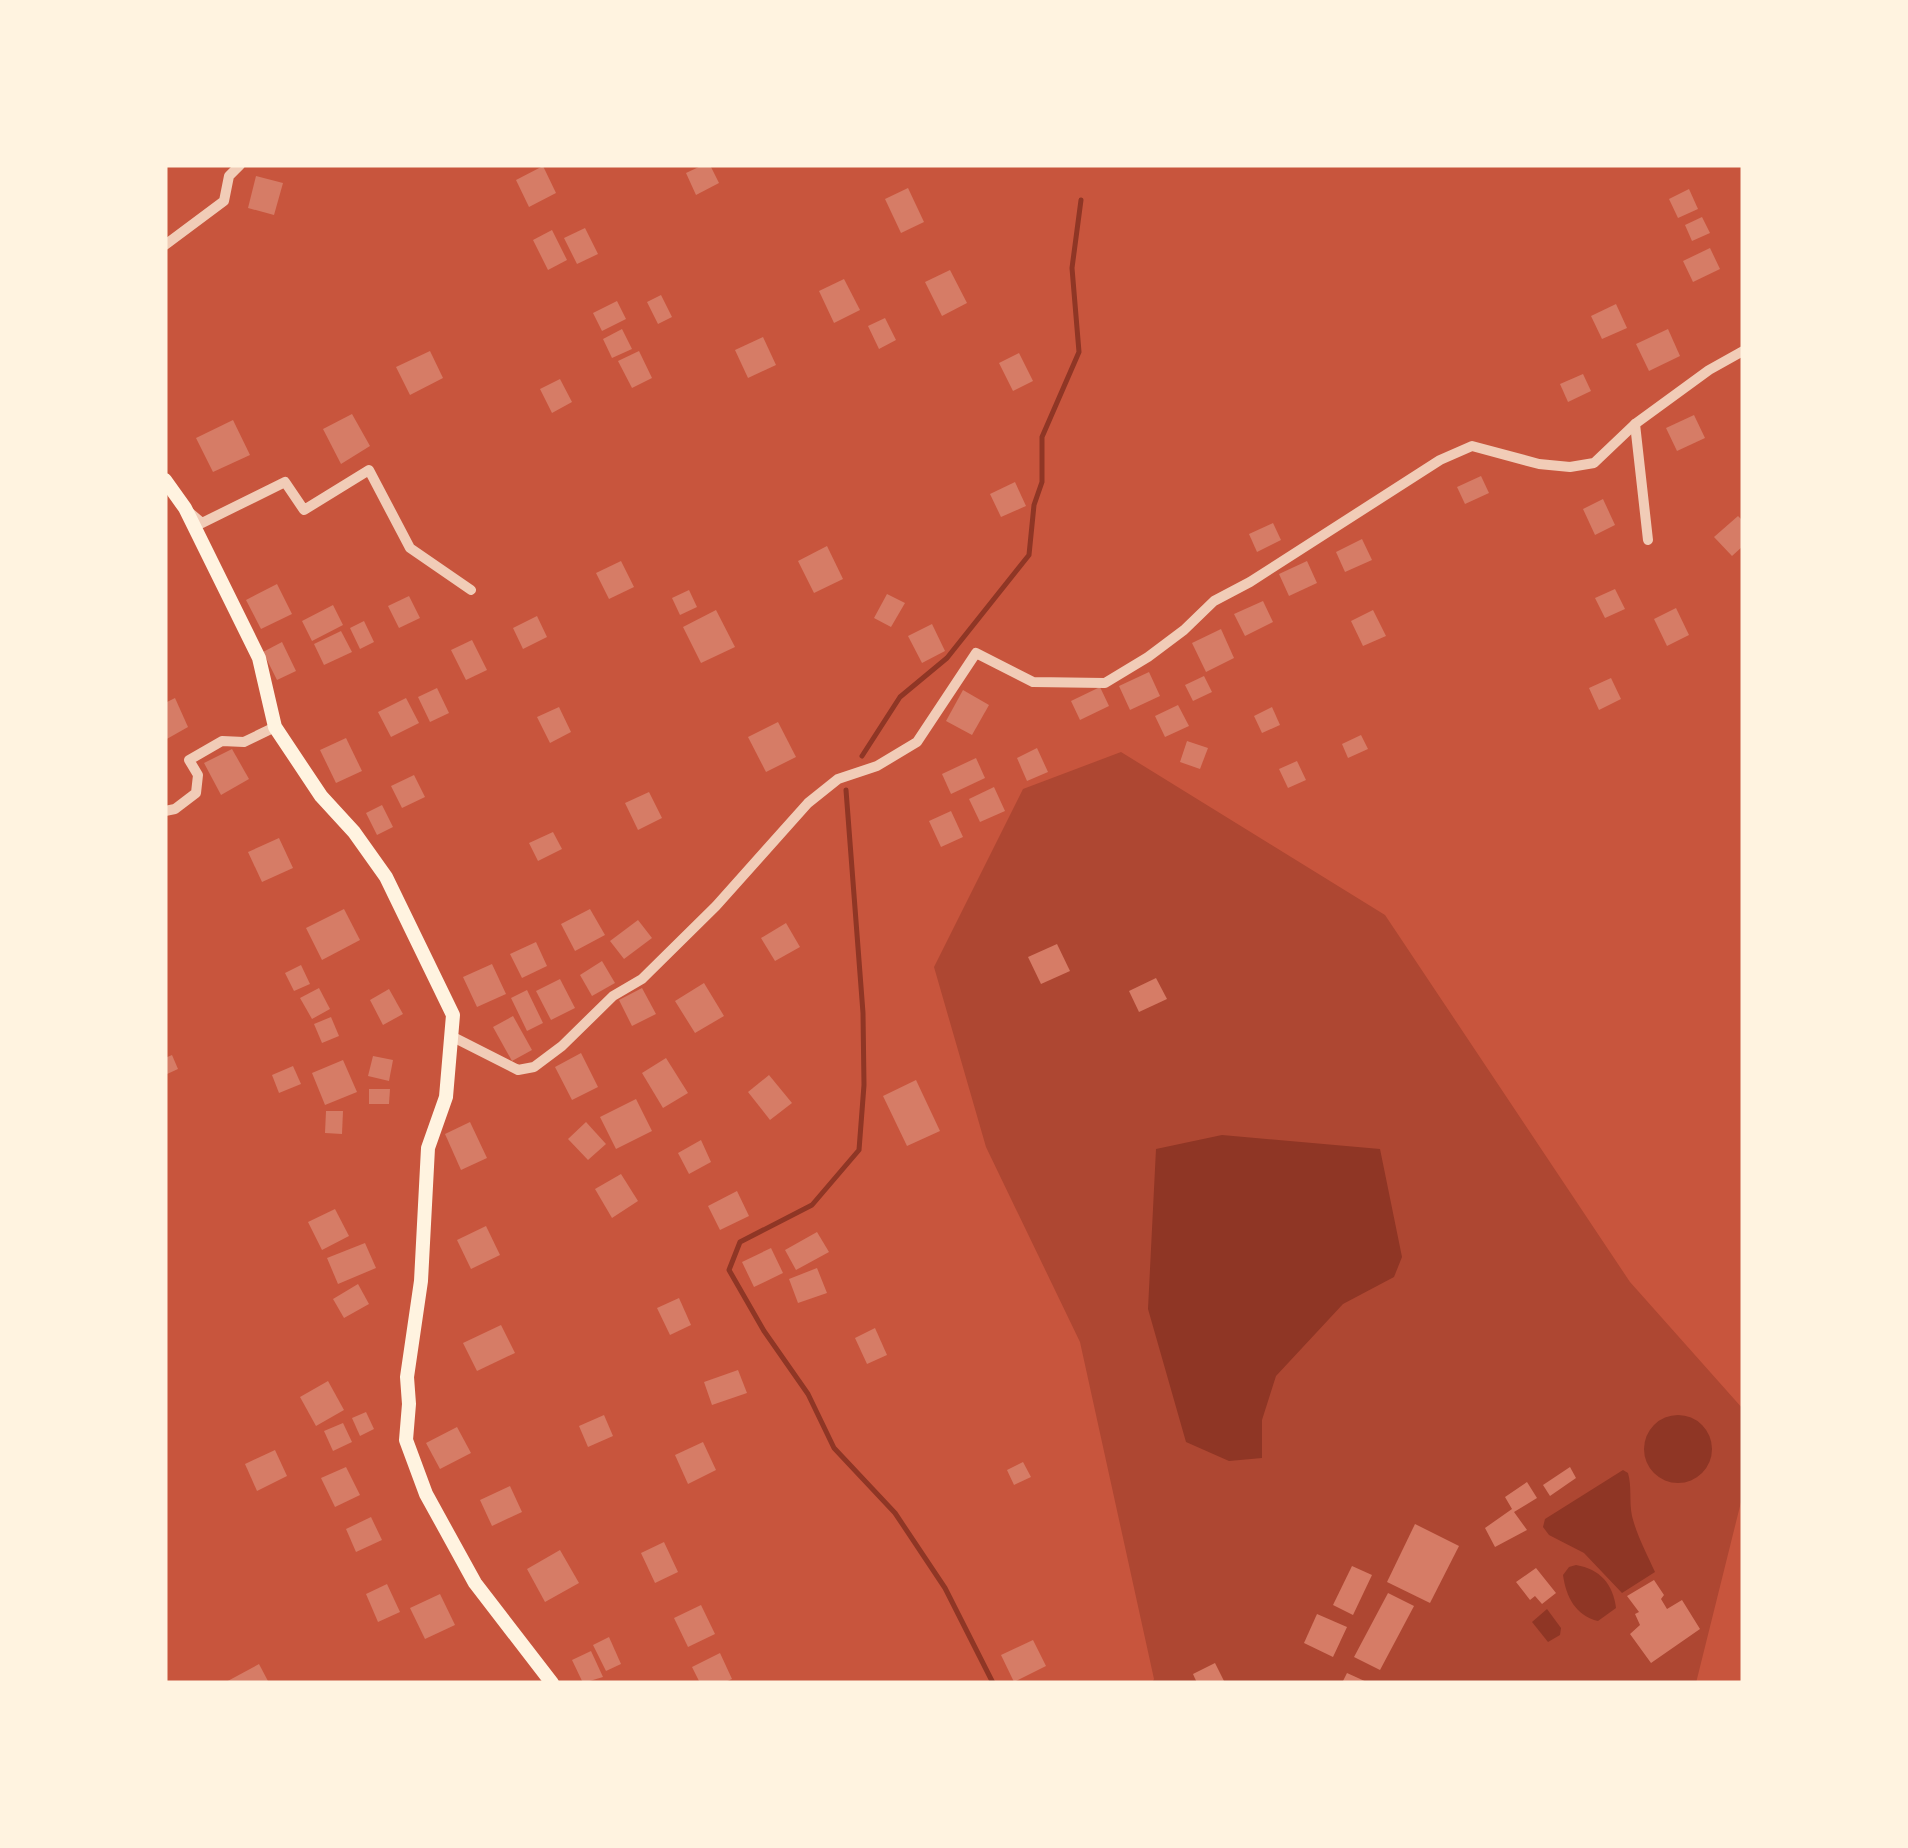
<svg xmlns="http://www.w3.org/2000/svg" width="1908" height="1848" viewBox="0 0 1908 1848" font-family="'Titillium Web',sans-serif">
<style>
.green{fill:#ae4732}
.water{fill:#8f3625}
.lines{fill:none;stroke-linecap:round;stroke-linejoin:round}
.stream{stroke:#8f3625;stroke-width:5}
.building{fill:#d67c66}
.minor{stroke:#f1ccb7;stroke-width:10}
.secondary{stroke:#fff3e0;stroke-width:14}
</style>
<rect width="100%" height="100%" fill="#c8553d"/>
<polygon class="green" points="1121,752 1385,915 1630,1282 1743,1409 1743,1494 1696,1683 1152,1683 1154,1679 1080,1342 986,1147 934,967 1023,789"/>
<g class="water">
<polygon points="1222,1135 1380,1149 1402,1257 1394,1277 1343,1304 1276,1376 1262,1420 1262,1458 1229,1461 1186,1442 1148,1309 1156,1149"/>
<circle cx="1678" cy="1449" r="34"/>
<path d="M 1623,1470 L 1628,1473 C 1632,1487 1629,1501 1632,1516 C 1637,1536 1647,1554 1655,1572 L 1622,1593 L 1584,1553 L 1549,1535 L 1543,1527 L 1545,1519 Z"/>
<path d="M 1576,1565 C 1600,1569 1613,1584 1616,1608 L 1598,1621 C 1576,1616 1566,1597 1563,1575 L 1569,1567 Z"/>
<polygon points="1547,1609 1561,1628 1560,1635 1548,1642 1532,1622"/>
</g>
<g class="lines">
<g class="stream">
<polyline points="862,756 900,697 947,658 1029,555 1034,505 1042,482 1042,437 1079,352 1072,268 1081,200"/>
<polyline points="846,790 863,1013 864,1085 859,1150 812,1205 740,1242 729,1270 764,1331 808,1394 834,1448 895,1513 945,1588 993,1683"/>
</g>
</g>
<g class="building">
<polygon points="703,165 710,165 719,183 696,195 686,173"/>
<polygon points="543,166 556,193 529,207 516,180"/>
<polygon points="256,176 283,183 274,215 248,208"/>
<polygon points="908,188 924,222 901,233 885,199"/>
<polygon points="1689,189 1698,209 1678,218 1669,199"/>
<polygon points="1702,217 1710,233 1692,241 1685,225"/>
<polygon points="585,228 598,254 577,264 564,238"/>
<polygon points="552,230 567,260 548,270 533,240"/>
<polygon points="1710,248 1720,269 1693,282 1683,261"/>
<polygon points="950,270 967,303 942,316 925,282"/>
<polygon points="844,279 860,310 834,323 819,291"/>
<polygon points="661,295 672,317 658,324 647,302"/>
<polygon points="617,301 626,319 602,331 593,313"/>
<polygon points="1616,304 1627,328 1602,339 1591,316"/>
<polygon points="885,318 896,340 879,349 868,326"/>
<polygon points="622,329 632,349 612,358 603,339"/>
<polygon points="1668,329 1680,356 1649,371 1636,344"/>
<polygon points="763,337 776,365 748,378 735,350"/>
<polygon points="430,351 443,378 410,395 396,367"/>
<polygon points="639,351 652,378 632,388 618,361"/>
<polygon points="1019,353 1033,381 1013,391 999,363"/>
<polygon points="1583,374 1591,391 1568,402 1560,384"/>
<polygon points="560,379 572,402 552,413 540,389"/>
<polygon points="352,414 370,446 341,464 323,429"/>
<polygon points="1694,415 1705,438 1677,451 1666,428"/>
<polygon points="233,420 250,455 213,472 196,438"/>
<polygon points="1481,476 1489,493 1465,504 1457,487"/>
<polygon points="1015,482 1026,506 1001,517 990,494"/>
<polygon points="1603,499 1615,525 1595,535 1583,509"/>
<polygon points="1738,516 1743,521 1743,546 1732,556 1714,537"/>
<polygon points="1273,523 1281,540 1257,552 1249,534"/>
<polygon points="1362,539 1372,560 1345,572 1336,552"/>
<polygon points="827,546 843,579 814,593 798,561"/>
<polygon points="621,561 634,587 609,599 596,573"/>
<polygon points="1307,561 1317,583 1289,596 1279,574"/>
<polygon points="277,584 292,614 261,629 246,600"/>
<polygon points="1615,589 1625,609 1605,618 1595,598"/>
<polygon points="689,590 697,607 680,615 672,598"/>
<polygon points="887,594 905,603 891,627 874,618"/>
<polygon points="409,596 420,618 399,628 388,606"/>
<polygon points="1263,601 1273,622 1245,636 1234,614"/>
<polygon points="333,605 343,625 312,641 302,621"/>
<polygon points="1676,608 1689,635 1667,646 1654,619"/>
<polygon points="716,610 735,647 701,663 683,627"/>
<polygon points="1373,610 1386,636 1363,646 1351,621"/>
<polygon points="537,616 547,637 523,649 513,628"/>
<polygon points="364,621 374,642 360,649 350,628"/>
<polygon points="932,624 945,651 922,663 908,636"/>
<polygon points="1221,629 1234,658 1206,672 1192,643"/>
<polygon points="341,631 352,652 324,665 314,644"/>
<polygon points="472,640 487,670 466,680 451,650"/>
<polygon points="282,642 296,671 277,680 263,652"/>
<polygon points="1149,672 1160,696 1130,710 1119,686"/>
<polygon points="1204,676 1212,692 1193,701 1185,685"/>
<polygon points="1611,678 1621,699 1599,710 1589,688"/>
<polygon points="1100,687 1109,706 1080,720 1071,701"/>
<polygon points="437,688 449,713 430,722 418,697"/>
<polygon points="963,690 989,705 972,735 946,721"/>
<polygon points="175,698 188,727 165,740 165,703"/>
<polygon points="406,698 419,723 391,737 378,712"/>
<polygon points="1178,705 1189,726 1165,737 1155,716"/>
<polygon points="559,707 571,732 550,743 537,717"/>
<polygon points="1272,707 1280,725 1262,733 1254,716"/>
<polygon points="778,722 796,757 766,772 748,737"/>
<polygon points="1361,735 1368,749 1348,758 1342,744"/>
<polygon points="346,738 362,771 336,783 320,750"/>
<polygon points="1187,741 1208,748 1200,769 1180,762"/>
<polygon points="1037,748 1048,772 1027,781 1017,758"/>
<polygon points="232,749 249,779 221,795 204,763"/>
<polygon points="976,758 985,778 951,794 942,774"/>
<polygon points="1297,761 1306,780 1288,788 1279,769"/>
<polygon points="414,775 425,797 402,808 391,786"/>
<polygon points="994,787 1005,811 980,822 969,799"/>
<polygon points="649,792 662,818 638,830 625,803"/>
<polygon points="382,805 393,827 377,835 366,813"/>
<polygon points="951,811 963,837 941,847 929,821"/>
<polygon points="553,832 562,849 538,861 529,843"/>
<polygon points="279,838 293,868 262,882 248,852"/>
<polygon points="344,909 360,940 322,960 306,928"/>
<polygon points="590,909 605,935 575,951 561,924"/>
<polygon points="638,920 652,938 624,959 610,941"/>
<polygon points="786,923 800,947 775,961 761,938"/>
<polygon points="536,942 547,966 522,978 510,954"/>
<polygon points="1057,944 1070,971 1041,984 1028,957"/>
<polygon points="602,961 615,983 592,996 580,975"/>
<polygon points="492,964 506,994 477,1007 463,977"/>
<polygon points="301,965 310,984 294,991 285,973"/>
<polygon points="1156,978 1167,999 1139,1012 1129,991"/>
<polygon points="560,979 575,1008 551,1020 536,991"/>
<polygon points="704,983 724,1016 695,1033 675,1001"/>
<polygon points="319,988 330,1009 312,1019 300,998"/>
<polygon points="642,988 656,1014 632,1026 619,1000"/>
<polygon points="389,989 403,1014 383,1025 370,1000"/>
<polygon points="527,990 543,1023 527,1031 511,998"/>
<polygon points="513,1016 532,1050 512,1061 493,1027"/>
<polygon points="331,1017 339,1036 322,1043 314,1024"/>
<polygon points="581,1053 598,1087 572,1100 555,1067"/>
<polygon points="172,1055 178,1069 165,1075 165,1058"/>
<polygon points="373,1056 393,1060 389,1081 368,1076"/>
<polygon points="666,1058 688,1093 663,1108 642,1073"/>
<polygon points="343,1060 357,1092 325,1105 312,1073"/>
<polygon points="293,1066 301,1084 279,1093 272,1075"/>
<polygon points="769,1075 792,1103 770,1120 748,1092"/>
<polygon points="916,1080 940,1131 907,1146 883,1096"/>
<polygon points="369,1089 390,1089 389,1104 369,1104"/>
<polygon points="636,1099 652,1131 616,1149 600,1117"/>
<polygon points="326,1111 343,1111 342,1134 325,1133"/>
<polygon points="470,1122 487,1158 461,1170 445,1134"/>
<polygon points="586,1122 606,1144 588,1160 568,1139"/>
<polygon points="701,1140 711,1162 689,1174 678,1153"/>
<polygon points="621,1174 638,1201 612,1218 595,1189"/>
<polygon points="737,1191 749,1216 720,1230 708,1206"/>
<polygon points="335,1209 349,1236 322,1250 308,1222"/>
<polygon points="486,1226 500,1255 471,1269 457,1240"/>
<polygon points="817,1232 829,1252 796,1270 785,1250"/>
<polygon points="365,1243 376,1268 338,1284 327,1258"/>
<polygon points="771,1248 783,1273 754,1287 742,1262"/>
<polygon points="817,1268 827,1293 798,1303 789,1279"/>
<polygon points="358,1284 369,1304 344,1318 333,1299"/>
<polygon points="679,1298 691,1325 670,1335 657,1308"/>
<polygon points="501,1325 515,1353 477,1371 463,1343"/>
<polygon points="875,1328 887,1355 867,1364 855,1338"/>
<polygon points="738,1370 747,1393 712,1405 704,1382"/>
<polygon points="328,1381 344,1410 316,1426 300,1397"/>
<polygon points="366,1412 374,1429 360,1436 352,1418"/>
<polygon points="604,1415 613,1436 588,1447 579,1426"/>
<polygon points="343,1423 352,1442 333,1451 324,1431"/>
<polygon points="457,1427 471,1453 440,1469 426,1443"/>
<polygon points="703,1442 716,1470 688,1484 675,1455"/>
<polygon points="275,1450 287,1476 257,1491 245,1464"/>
<polygon points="1023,1462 1031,1477 1014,1485 1007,1470"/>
<polygon points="346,1467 360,1495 335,1507 321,1478"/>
<polygon points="1570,1467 1576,1478 1550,1496 1543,1485"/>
<polygon points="1527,1482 1537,1498 1514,1512 1527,1530 1495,1547 1485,1528 1512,1509 1505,1497"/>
<polygon points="510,1486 522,1512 492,1526 480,1500"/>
<polygon points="371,1517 382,1540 356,1552 346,1529"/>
<polygon points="1415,1524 1459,1546 1430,1603 1387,1582"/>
<polygon points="664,1542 678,1572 655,1583 641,1553"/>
<polygon points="560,1550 579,1583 545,1602 527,1569"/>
<polygon points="1352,1566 1372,1575 1353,1615 1333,1605"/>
<polygon points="1536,1568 1556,1593 1542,1604 1535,1596 1530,1600 1516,1582"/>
<polygon points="1654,1580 1664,1595 1661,1599 1667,1609 1682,1600 1700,1629 1651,1663 1630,1634 1640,1625 1635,1614 1639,1612 1627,1596"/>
<polygon points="387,1584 400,1612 378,1622 366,1594"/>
<polygon points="1388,1593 1414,1606 1380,1670 1354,1657"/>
<polygon points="440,1594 455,1625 425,1639 410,1608"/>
<polygon points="701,1605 715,1634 688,1647 674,1618"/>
<polygon points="1317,1614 1347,1627 1333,1657 1304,1643"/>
<polygon points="609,1637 621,1664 606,1671 593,1645"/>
<polygon points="1033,1640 1046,1666 1014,1682 1001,1655"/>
<polygon points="591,1651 603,1677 583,1683 572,1660"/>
<polygon points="720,1653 732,1679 723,1683 700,1683 692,1667"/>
<polygon points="1215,1663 1225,1683 1197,1683 1193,1674"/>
<polygon points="259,1664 269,1683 224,1683"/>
<polygon points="1347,1673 1369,1683 1342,1683"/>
</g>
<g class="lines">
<g class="minor">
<polyline points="165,245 224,201 229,176 240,165"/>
<polyline points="1635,424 1648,540"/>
<polyline points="189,512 202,523 285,482 304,510 369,470 410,548 471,590"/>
<polyline points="165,811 175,809 196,793 198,775 189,760 222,741 244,742 275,727"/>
<polyline points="453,1037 518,1070 534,1067 562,1046 613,996 642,979 716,906 808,803 838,779 877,766 917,742 976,653 1033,682 1105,683 1148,657 1184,630 1214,601 1250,582 1440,460 1472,446 1539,464 1570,467 1594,463 1635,424 1709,370 1743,351"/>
</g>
<polyline class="secondary" points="165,480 185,508 259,658 275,727 321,796 354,832 386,877 453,1015 446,1097 428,1148 421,1281 407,1377 409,1404 406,1440 426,1494 475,1583 552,1683"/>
</g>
<rect width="1908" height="1848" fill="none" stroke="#fff3e0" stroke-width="335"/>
</svg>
